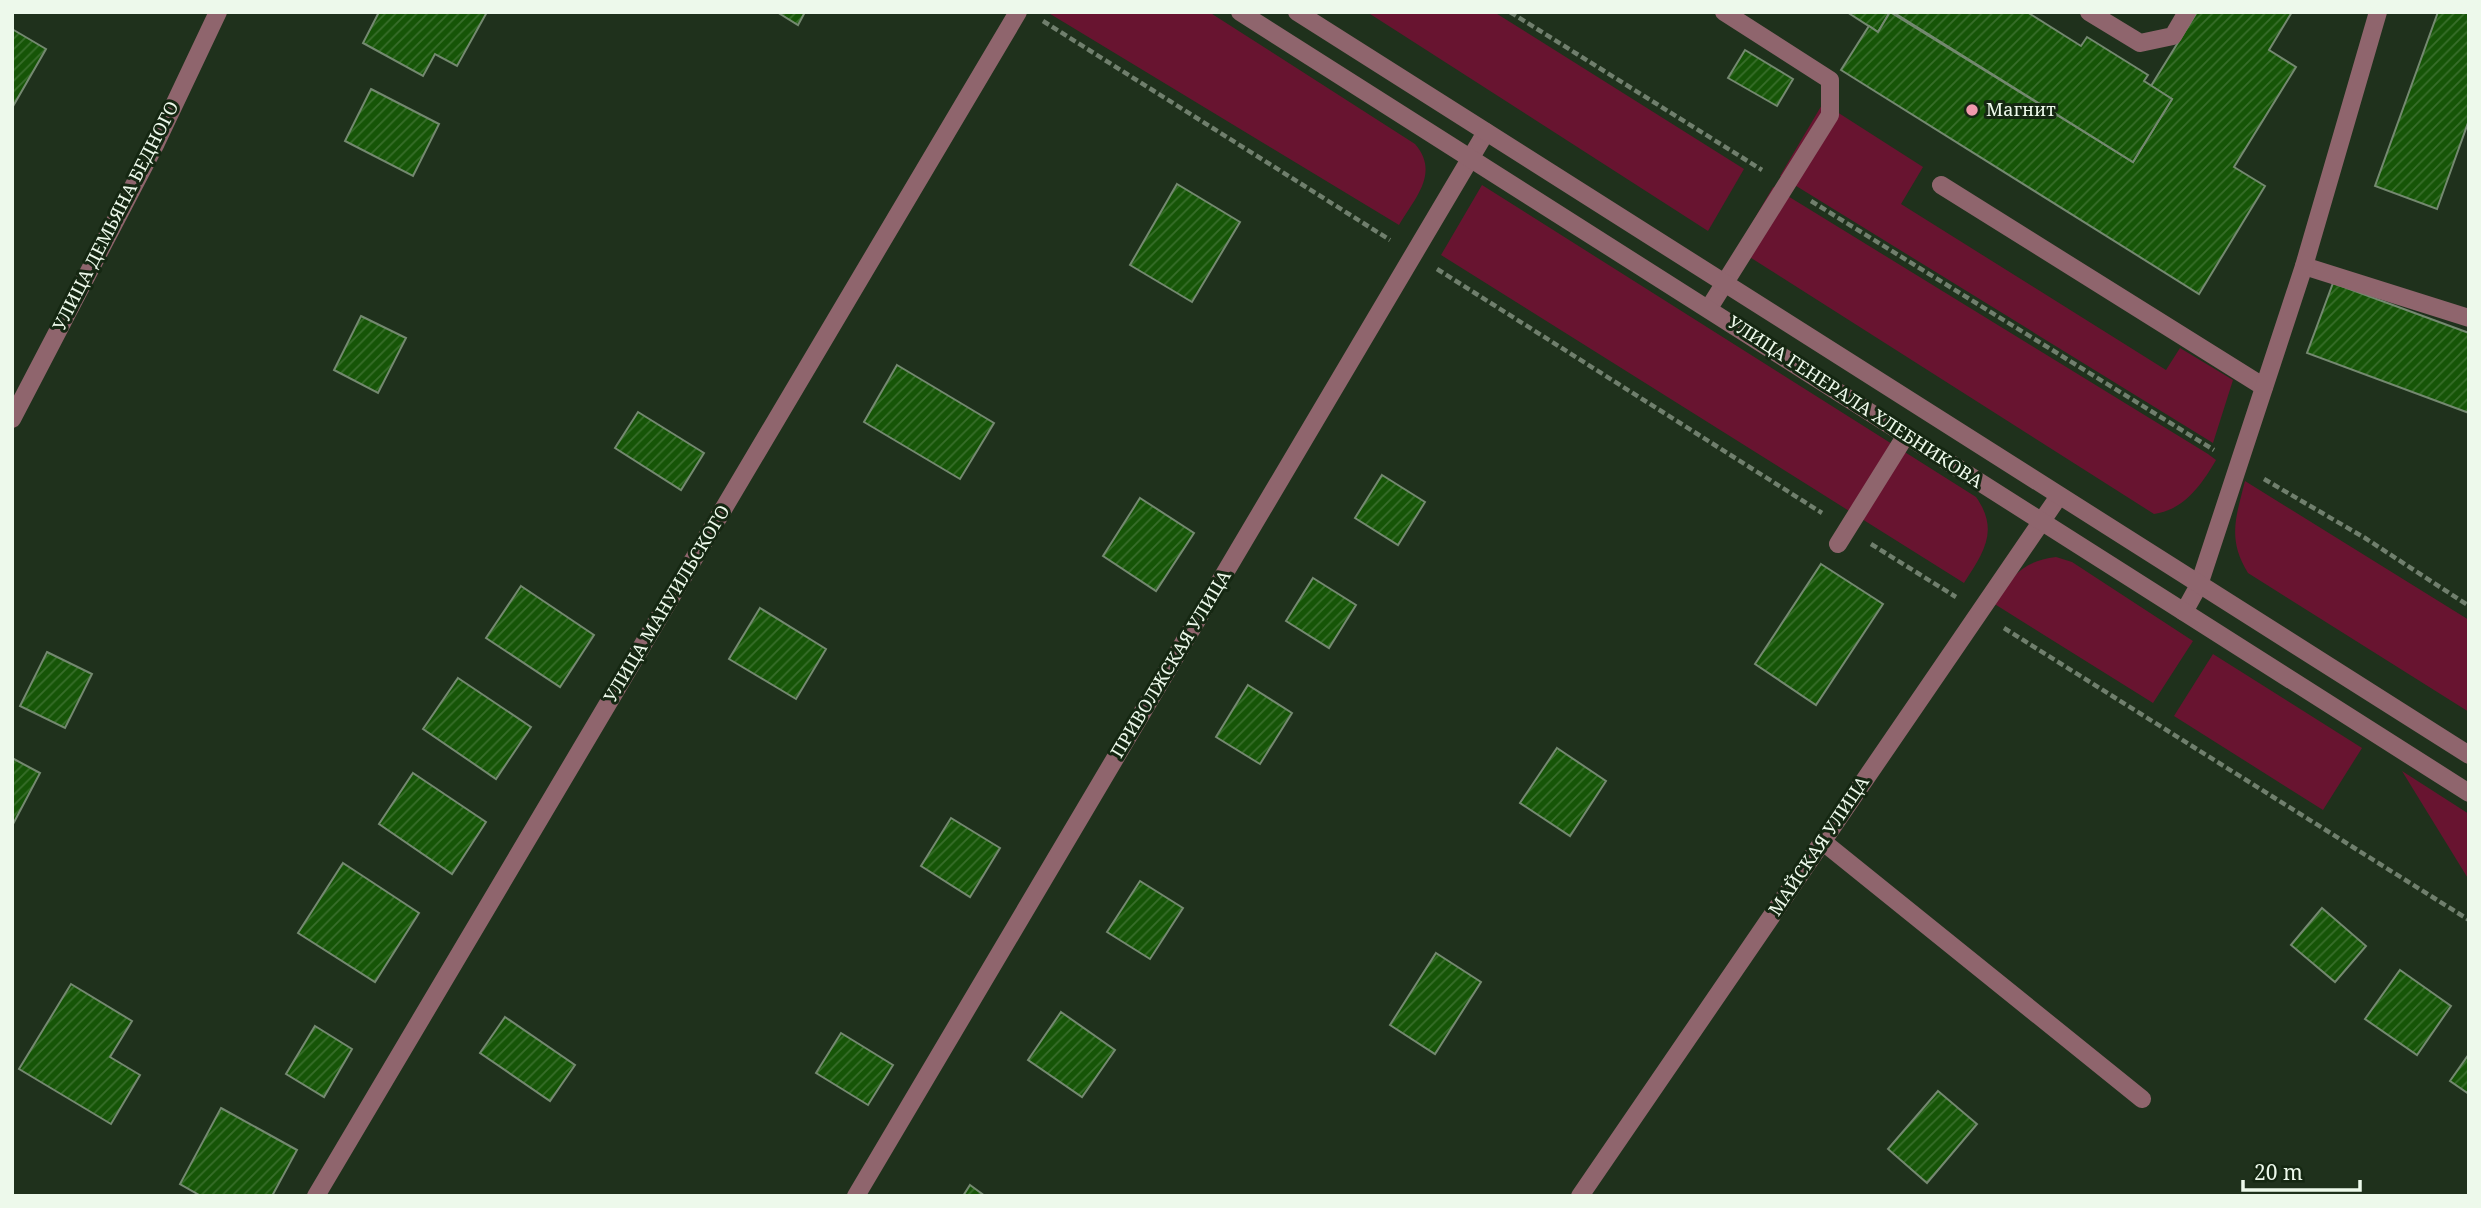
<svg xmlns="http://www.w3.org/2000/svg" width="2481" height="1208" viewBox="0 0 2481 1208" font-family="'Noto Serif',serif">
<style>
.green{fill:#681430}
.building{fill:url(#building-hatch);stroke:#748970;stroke-width:2}
.lines{fill:none;stroke-linecap:round;stroke-linejoin:round}
.path{stroke:#707f6d;stroke-width:4.5;stroke-dasharray:7 3.5;stroke-linecap:butt}
.service{stroke:#8f656d;stroke-width:18}
.minor{stroke:#8f656d;stroke-width:18}
.tertiary{stroke:#8f656d;stroke-width:18}
.poi-dot{fill:#f29aad;stroke:#152712;stroke-width:2.5}
.labels{text-anchor:middle;stroke-width:6;stroke-linejoin:round;paint-order:stroke}
.poi-label{font-size:18px;fill:#edf9eb;stroke:#152712;text-anchor:start}
.street-label{font-size:18px;fill:#edf9eb;stroke:#152712}
</style>
<defs>
<pattern id="building-hatch" width="6" height="6" patternUnits="userSpaceOnUse" patternTransform="scale(1.75)"><rect width="6" height="6" fill="#165507"/><path d="M-1 1l2-2M0 6l6-6M5 7l2-2" fill="none" stroke="#386e2b"/></pattern>
</defs>
<rect width="100%" height="100%" fill="#1f311c"/>
<g class="green">
<path d="M 1047,12 L 1209,12 L 1415,144 C 1440,173 1415,198 1399,225 Z"/>
<polygon points="1367,12 1494,12 1744,169 1708,231"/>
<polygon points="1823,103 1923,167 1901,204 2166,370 2180,348 2233,380 2213,443 1780,176"/>
<path d="M 1482,185 L 1976,497 C 2000,531 1983,553 1964,583 L 1441,255 Z"/>
<path d="M 1773,187 L 2208,454 L 2216,460 C 2202,484 2184,510 2154,514 L 1737,249 Z"/>
<path d="M 2245,481 L 2469,620 L 2469,712 L 2248,573 C 2227,539 2236,517 2245,481 Z"/>
<path d="M 2056,557 L 2072,562 L 2193,641 L 2153,703 L 1993,603 C 2012,577 2022,561 2056,557 Z"/>
<polygon points="2213,654 2362,748 2323,810 2174,716"/>
<polygon points="2402,771 2469,814 2469,880"/>
</g>
<g class="building">
<polygon points="379,12 487,12 457,66 435,54 423,76 363,43"/>
<polygon points="777,12 805,12 798,25"/>
<polygon points="1847,12 1890,12 1878,32"/>
<polygon points="1890,12 2133,162 2172,99 2151,86 2197,12 2292,12 2269,50 2296,67 2234,167 2265,186 2199,294 1841,70 1869,26 1878,32"/>
<polygon points="1893,12 2027,12 2081,46 2087,37 2148,75 2144,81 2172,99 2133,162"/>
<polygon points="2438,12 2469,12 2469,120 2437,209 2375,186"/>
<polygon points="12,29 46,49 12,108"/>
<polygon points="1745,50 1793,79 1777,106 1728,78"/>
<polygon points="371,89 439,124 413,176 345,141"/>
<polygon points="1177,184 1240,222 1192,302 1130,265"/>
<polygon points="2333,283 2469,333 2469,413 2307,353"/>
<polygon points="361,316 406,338 378,393 334,370"/>
<polygon points="897,365 994,423 960,479 864,422"/>
<polygon points="638,412 704,453 681,490 615,448"/>
<polygon points="1382,475 1425,502 1398,545 1355,518"/>
<polygon points="1140,498 1194,533 1156,591 1103,556"/>
<polygon points="1821,564 1883,604 1816,705 1755,664"/>
<polygon points="1313,578 1356,605 1329,648 1286,621"/>
<polygon points="521,586 594,635 560,687 486,638"/>
<polygon points="760,608 826,649 796,699 729,659"/>
<polygon points="47,652 92,674 65,728 20,706"/>
<polygon points="458,678 531,727 496,779 423,729"/>
<polygon points="1248,685 1292,713 1260,764 1216,737"/>
<polygon points="1557,748 1606,781 1570,836 1520,803"/>
<polygon points="12,758 40,773 12,826"/>
<polygon points="413,773 486,822 452,874 379,824"/>
<polygon points="951,818 1000,848 970,897 921,866"/>
<polygon points="343,863 419,913 375,982 298,933"/>
<polygon points="1140,881 1183,908 1150,959 1107,932"/>
<polygon points="2322,908 2366,946 2335,982 2291,945"/>
<polygon points="1436,953 1481,982 1435,1054 1390,1025"/>
<polygon points="2400,970 2451,1006 2417,1055 2365,1019"/>
<polygon points="71,984 132,1021 110,1057 140,1075 111,1124 19,1069"/>
<polygon points="1061,1012 1115,1050 1082,1097 1028,1060"/>
<polygon points="505,1017 575,1065 550,1101 480,1053"/>
<polygon points="315,1026 352,1049 324,1097 286,1074"/>
<polygon points="841,1033 893,1065 868,1105 816,1073"/>
<polygon points="2469,1054 2469,1094 2450,1081"/>
<polygon points="1938,1091 1977,1124 1927,1183 1888,1149"/>
<polygon points="221,1108 297,1150 272,1196 201,1196 180,1184"/>
<polygon points="970,1185 985,1196 963,1196"/>
</g>
<g class="lines">
<g class="path">
<polyline points="1510,12 1762,170"/>
<polyline points="1043,21 1390,240"/>
<polyline points="1811,201 2214,450"/>
<polyline points="1437,269 1822,513"/>
<polyline points="2264,479 2365,538 2469,606"/>
<polyline points="1871,544 1956,597"/>
<polyline points="2004,628 2469,920"/>
</g>
<g class="service">
<polyline points="2089,12 2140,43 2173,36 2187,12"/>
<polyline points="1941,185 2264,387"/>
<polyline points="2304,266 2469,318"/>
<polyline points="1709,308 1830,115 1830,80 1724,12"/>
<polyline points="1838,544 1906,435"/>
<polyline points="2184,612 2199,585 2304,266 2378,12"/>
<polyline points="1822,841 2142,1099"/>
</g>
<g class="minor">
<polyline points="12,419 156,143 218,12"/>
<polyline points="316,1196 1018,12"/>
<polyline points="856,1196 1486,132"/>
<polyline points="1580,1196 2059,496"/>
</g>
<g class="tertiary">
<polyline points="1240,12 2469,793"/>
<polyline points="1297,12 2469,755"/>
</g>
</g>
<circle class="poi-dot" cx="1972" cy="110" r="7"/>
<g class="labels">
<g class="poi-label">
<text x="1986" y="116">Магнит</text>
</g>
<g class="street-label">
<text transform="translate(116 216) rotate(-63)" y="6">УЛИЦА ДЕМЬЯНА БЕДНОГО</text>
<text transform="translate(1855 402) rotate(33)" y="6">УЛИЦА ГЕНЕРАЛА ХЛЕБНИКОВА</text>
<text transform="translate(667 604) rotate(-59)" y="6">УЛИЦА МАНУИЛЬСКОГО</text>
<text transform="translate(1171 664) rotate(-59)" y="6">ПРИВОЛЖСКАЯ УЛИЦА</text>
<text transform="translate(1819 846) rotate(-56)" y="6">МАЙСКАЯ УЛИЦА</text>
</g>
</g>
<rect width="2481" height="1208" fill="none" stroke="#edf9eb" stroke-width="28"/>
<path d="M2243 1180v10h117v-10" fill="none" stroke="#edf9eb" stroke-width="3.5"/>
<text x="2254" y="1180" font-size="21" fill="#edf9eb" stroke="#152712" stroke-width="5" paint-order="stroke">20 m</text>
</svg>
